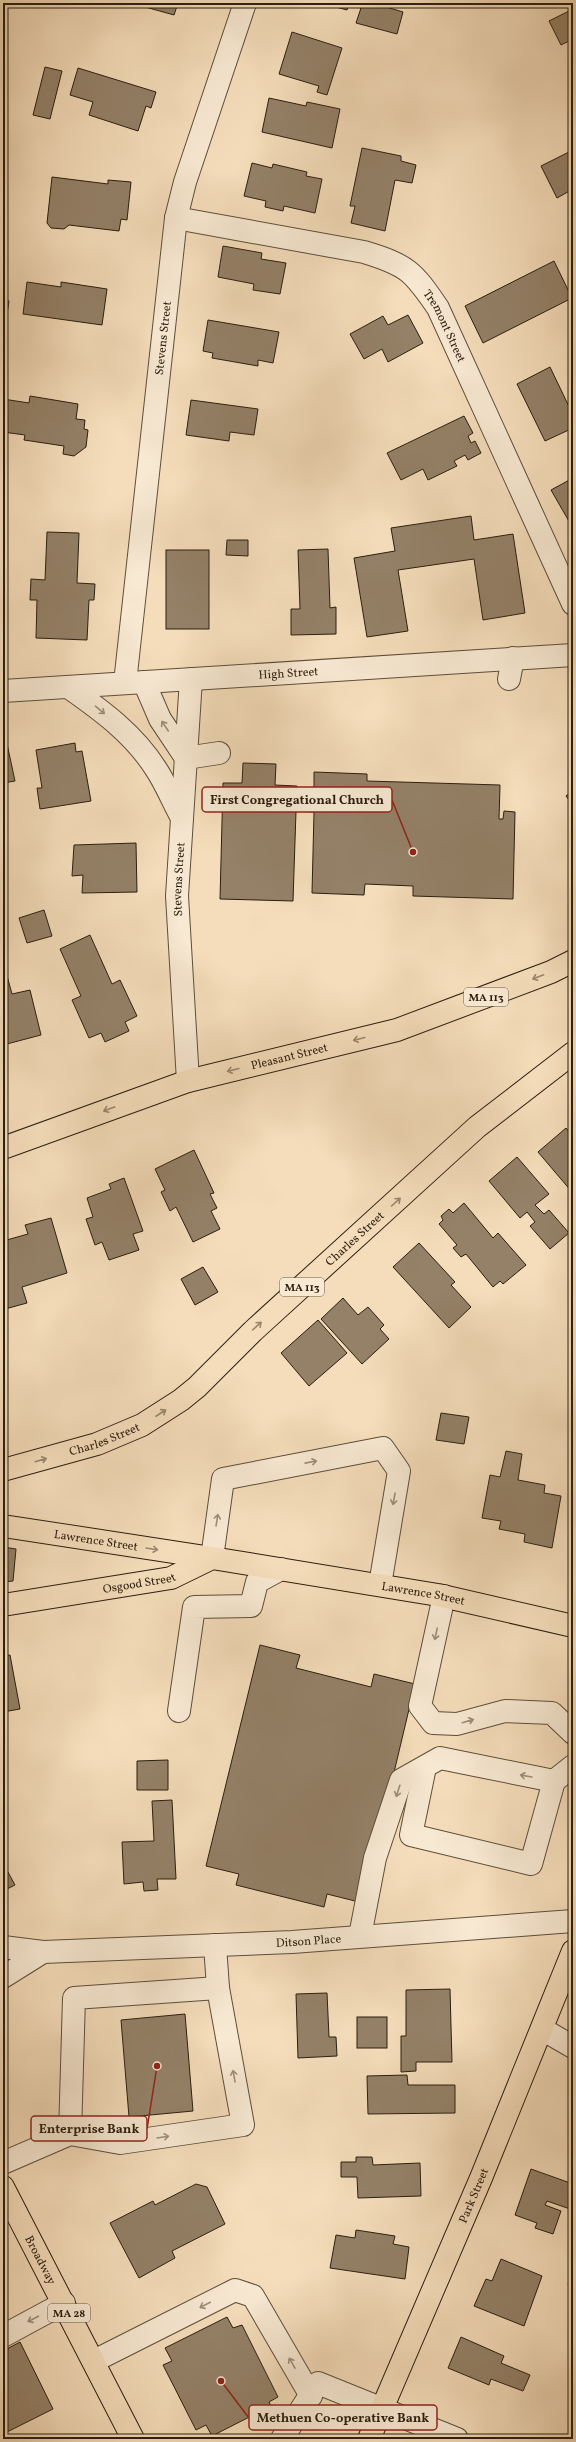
<svg xmlns="http://www.w3.org/2000/svg" width="576" height="2442" viewBox="0 0 576 2442" font-family="Vollkorn,serif">
<style>
.building{fill:#948168;stroke:#2a1e0f}
.lines{fill:none;stroke-linecap:round;stroke-linejoin:round}
.minor-casing{stroke:#5d4e3a;stroke-width:24}
.major-casing{stroke:#2a1e0f;stroke-width:24}
.minor{stroke:#f8e9d3;stroke-width:22}
.major{stroke:#f5ddbb;stroke-width:22}
.oneway{stroke:#9b8e7b}
.oneway2{stroke:#9a876e}
.labels{text-anchor:middle;stroke-width:3.5;stroke-linejoin:round;paint-order:stroke}
.shield{fill:#f8e9d3;stroke:#685b4a;stroke-width:1}
.shield-label{font-size:11px;font-weight:bold;fill:#2a1e0f}
.street-label{font-size:12px;fill:#2a1e0f;stroke:#f8e9d3}
.leader{fill:none;stroke:#8f2418;stroke-width:1.5}
.callout-dot{fill:#8f2418;stroke:#f8e9d3;stroke-width:1.5}
.callout{fill:#f8e9d3;stroke:#8f2418;stroke-width:1.5}
.callout-label{font-size:13px;text-anchor:middle;font-weight:bold;fill:#2a1e0f}
</style>
<rect width="100%" height="100%" fill="#f5ddbb"/>
<filter id="stains"><feTurbulence type="fractalNoise" baseFrequency=".005" numOctaves="4"/><feColorMatrix values="0 0 0 0 .2 0 0 0 0 .09 0 0 0 0 .02 0 0 0 .5 -.17"/></filter>
<radialGradient id="worn" r=".72"><stop offset=".6" stop-color="#630" stop-opacity="0"/><stop offset="1" stop-color="#630" stop-opacity=".3"/></radialGradient>
<g class="building">
<polygon points="138,3 178,3 174,15 138,5"/>
<polygon points="321,3 373,3 403,12 397,34 356,23 361,8 349,5 347,10"/>
<polygon points="573,3 573,39 561,45 549,21 573,9 570,4"/>
<polygon points="292,32 342,48 327,95 317,92 319,86 279,74"/>
<polygon points="45,67 62,71 50,119 33,115"/>
<polygon points="78,68 156,92 151,108 146,106 138,131 89,115 93,102 70,95"/>
<polygon points="269,98 306,106 307,102 340,109 332,148 262,132"/>
<polygon points="362,148 401,156 401,161 416,165 412,183 395,180 385,231 351,223 355,206 350,206"/>
<polygon points="573,150 573,189 557,198 541,166"/>
<polygon points="252,163 272,168 273,164 307,172 306,176 322,179 315,213 284,206 283,211 265,207 266,201 244,196"/>
<polygon points="52,177 108,184 108,180 131,182 127,220 121,219 119,231 69,225 64,229 51,228 47,223"/>
<polygon points="223,246 262,253 261,259 286,263 280,294 253,290 254,284 218,277"/>
<polygon points="554,261 572,298 483,343 465,306"/>
<polygon points="27,282 61,287 61,282 107,289 102,325 23,314"/>
<polygon points="3,300 9,301 3,341"/>
<polygon points="408,315 423,343 388,362 382,349 364,359 350,334 383,316 388,325"/>
<polygon points="208,320 279,332 273,363 258,360 258,366 212,358 213,353 203,351"/>
<polygon points="550,367 573,415 573,428 545,441 517,384"/>
<polygon points="30,396 78,404 76,419 85,420 84,429 88,430 86,447 74,456 63,454 64,446 24,440 25,435 3,432 3,399 29,403"/>
<polygon points="191,400 258,409 254,435 230,432 229,441 186,435"/>
<polygon points="464,416 473,433 468,436 471,443 475,441 481,453 468,460 465,455 454,461 457,466 428,480 423,469 401,480 387,453"/>
<polygon points="573,478 573,521 570,523 551,490"/>
<polygon points="471,516 474,540 513,534 525,613 483,620 474,559 398,570 408,631 367,637 354,558 395,551 391,528"/>
<polygon points="47,532 79,533 77,583 95,584 94,600 89,600 87,640 36,638 37,600 30,600 31,579 45,580"/>
<polygon points="227,540 248,540 248,556 226,555"/>
<polygon points="328,549 330,608 336,607 336,634 291,635 291,609 300,609 298,550"/>
<rect x="166" y="550" width="43" height="79"/>
<polygon points="3,725 15,781 3,783"/>
<polygon points="75,743 76,752 82,751 91,801 40,809 37,788 42,788 36,750"/>
<polygon points="243,763 276,764 275,785 297,786 297,797 314,797 314,772 367,774 367,781 500,785 499,819 503,819 504,811 515,812 513,899 413,896 413,886 365,884 364,895 312,893 314,812 296,811 293,901 220,899 223,783 242,783"/>
<polygon points="573,790 573,805 566,796"/>
<polygon points="136,843 137,892 82,893 83,875 72,876 74,845"/>
<polygon points="44,910 52,936 27,943 19,918"/>
<polygon points="90,935 112,984 120,980 137,1016 125,1022 129,1031 105,1042 101,1033 89,1038 72,1000 81,996 60,949"/>
<polygon points="3,961 12,994 30,990 41,1035 3,1045"/>
<polygon points="566,1128 573,1137 572,1192 538,1152"/>
<polygon points="194,1150 214,1193 210,1194 217,1208 211,1211 220,1229 193,1242 176,1207 170,1211 161,1192 165,1190 155,1169"/>
<polygon points="517,1157 549,1194 535,1205 544,1214 549,1210 569,1233 550,1249 530,1226 535,1222 527,1212 520,1218 489,1181"/>
<polygon points="124,1178 143,1231 133,1234 139,1250 109,1260 102,1242 95,1245 86,1219 93,1217 87,1198 111,1189 109,1184"/>
<polygon points="464,1203 493,1238 498,1233 526,1265 503,1284 500,1281 493,1287 466,1254 461,1257 453,1248 457,1245 439,1224 443,1220 441,1216 449,1209 453,1213"/>
<polygon points="51,1218 67,1273 22,1287 27,1303 5,1309 3,1300 3,1288 6,1287 3,1276 3,1241 28,1234 25,1225"/>
<polygon points="419,1243 455,1282 451,1285 471,1307 449,1328 393,1267"/>
<polygon points="203,1267 218,1292 195,1305 181,1279"/>
<polygon points="343,1298 358,1315 368,1307 384,1325 380,1329 389,1339 362,1364 321,1319"/>
<polygon points="318,1320 347,1353 309,1386 281,1353"/>
<polygon points="441,1413 469,1417 464,1444 436,1440"/>
<polygon points="506,1451 522,1454 518,1480 545,1485 544,1493 561,1496 552,1548 524,1542 525,1534 499,1529 501,1521 482,1518 490,1475 500,1477"/>
<polygon points="3,1547 16,1549 13,1581 3,1582"/>
<polygon points="260,1645 300,1655 296,1668 371,1687 374,1674 415,1684 363,1903 327,1894 324,1907 236,1885 239,1874 206,1866"/>
<polygon points="10,1655 20,1709 3,1712 3,1656"/>
<polygon points="168,1760 168,1790 137,1790 137,1761"/>
<polygon points="172,1800 176,1879 157,1879 158,1890 144,1891 143,1882 124,1884 122,1842 154,1841 152,1801"/>
<polygon points="3,1863 15,1885 3,1891"/>
<polygon points="450,1989 452,2062 416,2062 416,2071 401,2072 401,2036 406,2036 406,1990"/>
<polygon points="327,1993 329,2037 336,2037 337,2056 298,2058 296,1994"/>
<polygon points="185,2014 193,2111 129,2117 121,2020"/>
<rect x="357" y="2017" width="30" height="31"/>
<polygon points="407,2075 408,2085 455,2085 455,2113 368,2114 367,2076"/>
<polygon points="356,2157 372,2157 373,2165 420,2163 421,2196 358,2198 357,2177 341,2177 341,2162 356,2162"/>
<polygon points="531,2169 573,2184 573,2210 547,2201 545,2205 561,2211 553,2234 535,2228 537,2223 515,2215"/>
<polygon points="196,2184 207,2187 225,2224 172,2251 175,2258 139,2278 110,2223 153,2201 155,2205"/>
<polygon points="356,2230 395,2236 393,2244 409,2247 405,2279 330,2268 336,2235 355,2238"/>
<polygon points="501,2259 542,2276 524,2326 474,2306 486,2279 492,2281"/>
<polygon points="573,2273 573,2286 568,2284"/>
<polygon points="227,2317 233,2328 242,2325 278,2397 269,2402 271,2406 212,2436 206,2425 196,2430 163,2365 172,2361 165,2348"/>
<polygon points="461,2337 504,2356 501,2363 530,2375 523,2391 491,2379 489,2385 448,2368"/>
<polygon points="20,2342 53,2409 3,2434 3,2351"/>
</g>
<g class="lines">
<g class="minor-casing">
<g id="minor">
<path id="s1" d="M 176,218 L 364,252 C 407,265 413,271 438,308 L 573,604"/>
<polyline points="509,679 513,658"/>
<polyline points="144,682 160,719 186,758"/>
<path id="s2" d="M 125,683 L 176,218 L 185,182 L 245,3"/>
<path d="M 68,687 C 101,710 134,734 156,769 C 166,784 173,802 182,818"/>
<path id="s3" d="M 3,691 L 573,655"/>
<polyline points="186,758 219,753"/>
<path id="s4" d="M 188,1081 L 177,896 L 191,679"/>
<polyline points="212,1558 223,1479 383,1448 399,1471 380,1585"/>
<polyline points="444,1596 420,1706 433,1723 457,1724 505,1711 552,1713 573,1733"/>
<polyline points="179,1711 194,1607 251,1606 257,1582 281,1569"/>
<polyline points="425,1767 411,1835 531,1864 554,1781"/>
<polyline points="360,1936 375,1858 401,1780 440,1758 554,1781 573,1766"/>
<path id="s5" d="M 3,1947 L 43,1952 L 292,1942 L 573,1921"/>
<polyline points="3,1977 43,1952"/>
<polyline points="542,2029 573,2047"/>
<polyline points="70,2134 74,1998 218,1988"/>
<polyline points="3,2163 70,2134 120,2143 243,2125 218,1988 215,1945"/>
<polyline points="3,2336 64,2303"/>
<polyline points="94,2361 235,2290 253,2296 311,2396"/>
<polyline points="282,2439 318,2383 457,2439"/>
</g>
</g>
<g class="major-casing">
<g id="major">
<path id="s6" d="M 3,1148 L 188,1081 L 397,1030 L 551,972 L 573,961"/>
<path id="s7" d="M 3,1470 L 97,1444 L 142,1425 L 181,1400 L 197,1387 L 253,1331 L 477,1127 L 573,1053"/>
<path id="s8" d="M 3,1526 L 212,1558"/>
<path id="s9" d="M 3,1605 L 171,1578 L 212,1558 L 438,1595 L 573,1626"/>
<path id="s10" d="M 3,2187 L 133,2439"/>
<path id="s11" d="M 369,2439 L 481,2178 L 573,1951"/>
</g>
</g>
<use href="#minor" class="minor"/>
<use href="#major" class="major"/>
</g>
<defs><path id="oneway-shaft" d="M-6 0H5M1.5-3L5.5 0L1.5 3" fill="none" stroke-width="1.6" stroke-linecap="round" stroke-linejoin="round"/></defs>
<g class="oneway">
<use href="#oneway-shaft" transform="translate(100 710) rotate(40)"/>
<use href="#oneway-shaft" transform="translate(165 726) rotate(-124)"/>
<use href="#oneway-shaft" transform="translate(311 1462) rotate(-11)"/>
<use href="#oneway-shaft" transform="translate(394 1499) rotate(100)"/>
<use href="#oneway-shaft" transform="translate(217 1520) rotate(-81)"/>
<use href="#oneway-shaft" transform="translate(436 1634) rotate(102)"/>
<use href="#oneway-shaft" transform="translate(468 1721) rotate(-16)"/>
<use href="#oneway-shaft" transform="translate(526 1776) rotate(-170)"/>
<use href="#oneway-shaft" transform="translate(398 1791) rotate(108)"/>
<use href="#oneway-shaft" transform="translate(234 2076) rotate(-100)"/>
<use href="#oneway-shaft" transform="translate(163 2137) rotate(-9)"/>
<use href="#oneway-shaft" transform="translate(205 2305) rotate(153)"/>
<use href="#oneway-shaft" transform="translate(33 2319) rotate(152)"/>
<use href="#oneway-shaft" transform="translate(292 2363) rotate(-120)"/>
</g>
<g class="oneway2">
<use href="#oneway-shaft" transform="translate(538 977) rotate(159)"/>
<use href="#oneway-shaft" transform="translate(359 1039) rotate(166)"/>
<use href="#oneway-shaft" transform="translate(233 1070) rotate(166)"/>
<use href="#oneway-shaft" transform="translate(109 1109) rotate(160)"/>
<use href="#oneway-shaft" transform="translate(396 1202) rotate(-42)"/>
<use href="#oneway-shaft" transform="translate(257 1326) rotate(-42)"/>
<use href="#oneway-shaft" transform="translate(161 1413) rotate(-33)"/>
<use href="#oneway-shaft" transform="translate(41 1460) rotate(-16)"/>
<use href="#oneway-shaft" transform="translate(152 1549) rotate(9)"/>
</g>
<g class="labels">
<g class="shield">
<rect x="464" y="988" width="44" height="18" rx="3"/>
<rect x="280" y="1278" width="44" height="18" rx="3"/>
<rect x="48" y="2304" width="42" height="18" rx="3"/>
</g>
<g class="shield-label">
<text x="486" y="1001">MA 113</text>
<text x="302" y="1291">MA 113</text>
<text x="69" y="2317">MA 28</text>
</g>
<g class="street-label">
<text dy="4" stroke="none"><textPath href="#s1" startOffset="306">Tremont Street</textPath></text>
<text dy="4" stroke="none"><textPath href="#s2" startOffset="347">Stevens Street</textPath></text>
<text dy="4" stroke="none"><textPath href="#s3" startOffset="286">High Street</textPath></text>
<text dy="4" stroke="none"><textPath href="#s4" startOffset="202">Stevens Street</textPath></text>
<text dy="4" stroke="none"><textPath href="#s6" startOffset="301">Pleasant Street</textPath></text>
<text dy="4" stroke="none"><textPath href="#s7" startOffset="430">Charles Street</textPath></text>
<text dy="4" stroke="none"><textPath href="#s7" startOffset="106">Charles Street</textPath></text>
<text dy="4" stroke="none"><textPath href="#s8" startOffset="94">Lawrence Street</textPath></text>
<text dy="4" stroke="none"><textPath href="#s9" startOffset="138">Osgood Street</textPath></text>
<text dy="4" stroke="none"><textPath href="#s9" startOffset="430">Lawrence Street</textPath></text>
<text dy="4" stroke="none"><textPath href="#s5" startOffset="306">Ditson Place</textPath></text>
<text dy="4" stroke="none"><textPath href="#s11" startOffset="265">Park Street</textPath></text>
<text dy="4" stroke="none"><textPath href="#s10" startOffset="82">Broadway</textPath></text>
</g>
</g>
<path class="leader" d="M413 852L392 800M157 2066L147 2129M221 2381L249 2418"/>
<g class="callout-dot">
<circle cx="413" cy="852" r="4"/>
<circle cx="157" cy="2066" r="4"/>
<circle cx="221" cy="2381" r="4"/>
</g>
<g class="callout">
<rect x="202" y="787" width="190" height="25" rx="4"/>
<rect x="31" y="2116" width="116" height="25" rx="4"/>
<rect x="249" y="2405" width="188" height="25" rx="4"/>
</g>
<g class="callout-label">
<text x="297" y="804">First Congregational Church</text>
<text x="89" y="2133">Enterprise Bank</text>
<text x="343" y="2422">Methuen Co-operative Bank</text>
</g>
<rect width="576" height="2442" fill="none" stroke="#f5ddbb" stroke-width="16"/>
<rect x="4" y="4" width="568" height="2434" fill="none" stroke="#2a1e0f" stroke-width="2"/>
<rect x="8" y="8" width="560" height="2426" fill="none" stroke="#2a1e0f"/>
<rect width="100%" height="100%" filter="url(#stains)"/>
<rect width="100%" height="100%" fill="url(#worn)"/>
</svg>
